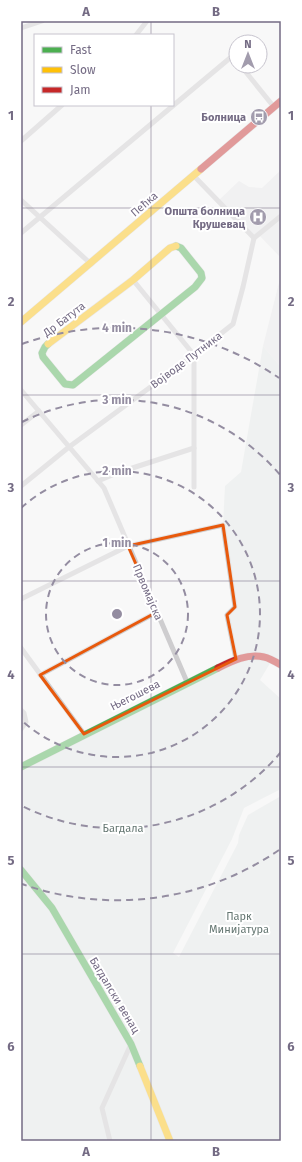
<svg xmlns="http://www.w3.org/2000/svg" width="302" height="1162" viewBox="0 0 302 1162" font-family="'Fira Sans',sans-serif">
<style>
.built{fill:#e9e8ea}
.green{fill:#e5e9e8}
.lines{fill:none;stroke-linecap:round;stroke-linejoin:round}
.fast-casing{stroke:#d5d4d6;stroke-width:8}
.slow-casing{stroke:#d5d4d6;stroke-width:8}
.jam-casing{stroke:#d5d4d6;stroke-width:8}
.street{stroke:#cecdcf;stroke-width:5}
.fast{stroke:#4caf50;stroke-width:7}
.slow{stroke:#ffc107;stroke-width:7}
.jam{stroke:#c62828;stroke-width:7}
.marked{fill:none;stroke:#e8590c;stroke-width:3;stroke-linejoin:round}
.grid{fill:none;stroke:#746b84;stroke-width:1;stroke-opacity:0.55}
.ring{fill:none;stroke:#948da1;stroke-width:2;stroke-dasharray:7 5}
.labels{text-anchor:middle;stroke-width:4;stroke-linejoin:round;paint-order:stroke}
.poi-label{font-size:11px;font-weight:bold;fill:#746b84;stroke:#fff;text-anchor:end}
.street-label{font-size:11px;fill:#746b84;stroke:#fff}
.park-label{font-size:11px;fill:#657772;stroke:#fff}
.centre{fill:#948da1;stroke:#fff;stroke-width:2}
.ring-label{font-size:12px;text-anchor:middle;font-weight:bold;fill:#948da1;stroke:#fff;stroke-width:4;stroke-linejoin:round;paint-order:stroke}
.neatline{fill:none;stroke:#746b84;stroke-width:1.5}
.grid-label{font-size:13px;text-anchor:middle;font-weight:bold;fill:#746b84}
</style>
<rect width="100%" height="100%" fill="#f8f8f8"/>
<g class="built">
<polygon points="281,170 281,258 258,234 254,238 218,201 239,181 249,187 262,188"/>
<polygon points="281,275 281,367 263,346"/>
</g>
<polygon class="green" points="263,346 281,367 281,665 272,660 260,680 281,699 281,789 244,808 232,839 173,953 179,957 238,843 239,835 248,815 281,796 281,1141 21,1141 21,767 236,659 227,615 235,607 223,525 225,486 241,472"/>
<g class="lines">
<g class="fast-casing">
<g id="fast">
<polyline points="48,344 45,347 42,353 43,357 65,384 73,385 195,287 202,278 201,273 181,248 176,246"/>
<polyline points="21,767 218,668"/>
<polyline points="21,870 52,908 131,1044 140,1066"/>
</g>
</g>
<g class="slow-casing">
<g id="slow">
<polyline points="21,322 201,169"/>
<polyline points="48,344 133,280 170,248 176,246"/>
<polyline points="140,1066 170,1141"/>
</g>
</g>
<g class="jam-casing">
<g id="jam">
<polyline points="201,169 281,101"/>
<path d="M 218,668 C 232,661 248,653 264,657 C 269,658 276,662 281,665"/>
</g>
</g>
<g class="street">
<polyline points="21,28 42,21"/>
<polyline points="136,35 147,21"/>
<polyline points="241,66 274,107"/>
<polyline points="21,141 62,105"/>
<polyline points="194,176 254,238"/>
<polyline points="21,200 91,264"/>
<polyline points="21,233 230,58 235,58 236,60"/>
<polyline points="133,280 194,355"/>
<polyline points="21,390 104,488 187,682"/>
<polyline points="21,425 39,411"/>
<polyline points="98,481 117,473 194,448"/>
<polyline points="21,486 69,447 194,355 233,324 243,287 254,238 281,216"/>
<polyline points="194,487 194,355"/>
<polyline points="21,599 128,546 223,525 235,607 227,615 236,659"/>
<polyline points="21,648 84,734"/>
<polyline points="40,675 157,612"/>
<polyline points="21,710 24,713 26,722 21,729"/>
<polyline points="110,1141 102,1108 131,1044"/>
</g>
<use href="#fast" class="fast"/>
<use href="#slow" class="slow"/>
<use href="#jam" class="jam"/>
</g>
<path d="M0 0H302V1162H0ZM 223,525 L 235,607 L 227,615 L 236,659 L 84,734 L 40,675 L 157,612 L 128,546 Z" fill="#f8f8f8" fill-opacity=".55" fill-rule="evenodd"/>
<path class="marked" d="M 223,525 L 235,607 L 227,615 L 236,659 L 84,734 L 40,675 L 157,612 L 128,546 Z"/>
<path class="grid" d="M 151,21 L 151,35M 151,105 L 151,1141M 21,208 L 281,208M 21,395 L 281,395M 21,581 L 281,581M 21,767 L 281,767M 21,954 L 281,954"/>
<g class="ring">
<circle cx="117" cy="614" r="71"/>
<path d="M21 508A143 143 0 1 1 21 720"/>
<path d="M281 752A214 214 0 0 1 22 806M22 422A214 214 0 0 1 281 476"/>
<path d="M279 850A286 286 0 0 1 22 884M22 344A286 286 0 0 1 279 378"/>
</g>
<defs>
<g id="bus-disc" transform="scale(0.9)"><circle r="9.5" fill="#a29cad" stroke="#fff"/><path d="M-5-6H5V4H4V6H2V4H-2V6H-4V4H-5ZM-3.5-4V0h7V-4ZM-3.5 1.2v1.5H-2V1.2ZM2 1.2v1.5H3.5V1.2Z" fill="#fff"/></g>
<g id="hospital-disc" transform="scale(0.9)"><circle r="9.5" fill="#a29cad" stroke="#fff"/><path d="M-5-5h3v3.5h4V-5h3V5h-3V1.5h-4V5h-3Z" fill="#fff"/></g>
</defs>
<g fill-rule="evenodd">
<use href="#bus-disc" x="259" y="117"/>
<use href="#hospital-disc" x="258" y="217"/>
</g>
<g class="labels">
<g class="poi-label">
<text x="246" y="121">Болница</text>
<text x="245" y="215">Општа болница<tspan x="245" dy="13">Крушевац</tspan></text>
</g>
<g class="street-label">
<text transform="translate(144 204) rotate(-41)" y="4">Пећка</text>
<text transform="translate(64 319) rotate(-37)" y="4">Др Батута</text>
<text transform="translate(186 360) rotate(-37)" y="4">Војводе Путника</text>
<text transform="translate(148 592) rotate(67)" y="4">Првомајска</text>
<text transform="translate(135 695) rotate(-27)" y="4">Његошева</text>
<text transform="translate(115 995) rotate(59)" y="4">Багдалски венац</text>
</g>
<g class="park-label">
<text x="123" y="832">Багдала</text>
<text x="239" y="920">Парк<tspan x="239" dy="13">Минијатура</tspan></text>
</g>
</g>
<circle cx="117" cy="614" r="6" class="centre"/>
<g class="ring-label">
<text x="117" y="332">4 min</text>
<text x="117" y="404">3 min</text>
<text x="117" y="475">2 min</text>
<text x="117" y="547">1 min</text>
</g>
<rect width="302" height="1162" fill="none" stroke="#ffffff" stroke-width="44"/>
<rect x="34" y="34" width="140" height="72" fill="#ffffff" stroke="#c7c4ce"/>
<rect x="42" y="47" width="20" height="6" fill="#4caf50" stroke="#c7c4ce"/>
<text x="70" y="54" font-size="12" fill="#746b84">Fast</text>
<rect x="42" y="67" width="20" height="6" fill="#ffc107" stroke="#c7c4ce"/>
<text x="70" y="74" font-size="12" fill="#746b84">Slow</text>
<rect x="42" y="87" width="20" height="6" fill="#c62828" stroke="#c7c4ce"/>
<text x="70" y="94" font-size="12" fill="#746b84">Jam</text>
<g transform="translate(248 54)"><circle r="19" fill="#ffffff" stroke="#c7c4ce"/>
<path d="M0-3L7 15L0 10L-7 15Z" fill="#a29cad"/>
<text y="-6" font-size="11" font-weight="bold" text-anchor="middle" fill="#746b84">N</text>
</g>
<rect x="22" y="22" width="258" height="1118" class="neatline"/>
<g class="grid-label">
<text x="86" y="16">A</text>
<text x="216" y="16">B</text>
<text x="11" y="120">1</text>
<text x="291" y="120">1</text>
<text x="11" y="306">2</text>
<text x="291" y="306">2</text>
<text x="11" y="492">3</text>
<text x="291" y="492">3</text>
<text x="11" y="679">4</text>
<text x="291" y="679">4</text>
<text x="11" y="865">5</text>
<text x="291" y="865">5</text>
<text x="11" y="1051">6</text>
<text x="291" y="1051">6</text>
<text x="86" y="1156">A</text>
<text x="216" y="1156">B</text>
</g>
</svg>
